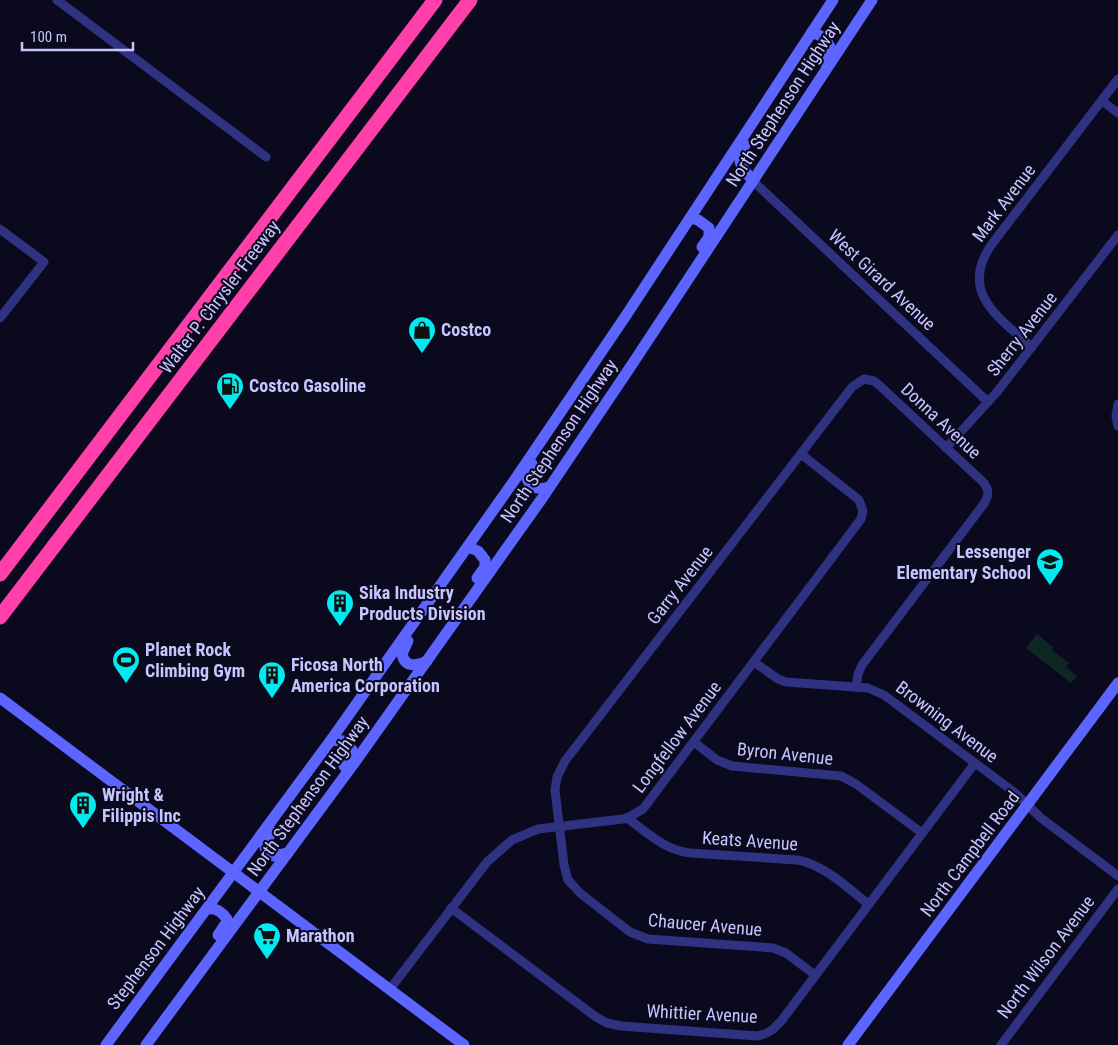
<svg xmlns="http://www.w3.org/2000/svg" width="1118" height="1045" viewBox="0 0 1118 1045" font-family="'Roboto Condensed',sans-serif">
<style>
.green{fill:#0c2724}
.lines{fill:none;stroke-linecap:round;stroke-linejoin:round}
.street{stroke:#2f3281;stroke-width:9}
.secondary{stroke:#5c65ff;stroke-width:11}
.highway{stroke:#ff40ab;stroke-width:15}
.labels{text-anchor:middle;stroke-width:4;stroke-linejoin:round;paint-order:stroke}
.street-label{font-size:18px;fill:#c7c5ff;stroke:#0b091d}
.poi-label{font-size:18px;font-weight:bold;fill:#c7c5ff;stroke:#0b091d;text-anchor:start}
</style>
<rect width="100%" height="100%" fill="#0b091d"/>
<polygon class="green" points="1037,634 1053,647 1052,650 1069,663 1066,667 1077,676 1071,683 1026,648"/>
<g class="lines">
<g class="street">
<polyline points="57,0 266,157"/>
<polyline points="1102,101 1118,113"/>
<polyline points="753,181 988,402"/>
<polyline points="0,229 44,262 0,318"/>
<path d="M 1032,347 C 999,318 958,292 992,244 L 1118,79"/>
<polyline points="1118,404 1116,416 1118,426"/>
<polyline points="946,448 997,392 1118,235"/>
<polyline points="754,662 778,679 786,682 868,688 884,695 1014,792 1041,818 1118,876"/>
<polyline points="694,742 717,760 732,766 841,776 856,784 922,833"/>
<path d="M 627,818 C 648,833 664,850 690,853 L 797,860 C 823,864 848,888 868,904"/>
<path d="M 451,908 L 596,1017 L 607,1023 L 621,1026 L 757,1036 C 769,1034 774,1029 782,1020 L 975,763"/>
<path d="M 815,975 L 786,953 L 773,948 L 648,939 L 630,932 L 580,893 L 568,880 L 564,865 L 555,790 L 557,777 L 565,761 L 852,387 L 864,379 L 874,381 L 879,385 L 983,482 C 990,490 989,497 983,505 L 862,665 L 858,674 L 856,687"/>
<polyline points="390,989 487,862 512,840 538,829 623,819 631,816 643,809 861,519 863,511 859,500 801,454"/>
<polyline points="1001,1045 1118,889"/>
</g>
<g class="secondary">
<polyline points="812,32 825,38 830,47 829,52 823,61"/>
<path d="M 745,145 C 734,162 742,167 753,181"/>
<polyline points="690,218 698,220 709,228 709,237 702,247"/>
<path d="M 532,464 L 526,476 C 530,489 538,490 549,487"/>
<polyline points="468,547 478,551 485,560 485,567 477,578"/>
<path d="M 408,641 L 402,654 C 405,668 416,666 427,661"/>
<polyline points="0,698 464,1045"/>
<polyline points="331,740 343,741 352,750 352,754 344,766"/>
<polyline points="272,832 264,844 266,850 274,856 288,853"/>
<path d="M 207,909 C 216,908 221,911 227,919 L 226,923 L 218,935"/>
<polyline points="106,1045 331,740 516,478 625,317 833,0"/>
<polyline points="146,1045 355,762 543,497 633,363 872,0"/>
<polyline points="848,1045 1118,683"/>
</g>
<g class="highway">
<polyline points="0,574 435,0"/>
<polyline points="0,617 470,0"/>
</g>
</g>
<defs>
<g id="shop-pin" transform="scale(1.4375)"><path d="M0 17L-7.5 6A9.5 9.5 0 1 1 7.5 6Z" fill="#00ebf0" stroke="#0b091d"/><path d="M-5-2.5h2.3a2.7 3.5 0 0 1 5.4 0H5L5.5 6h-11ZM-1.5-2.5h3a1.5 2.3 0 0 0-3 0Z" fill="#111"/></g>
<g id="fuel-pin" transform="scale(1.4375)"><path d="M0 17L-7.5 6A9.5 9.5 0 1 1 7.5 6Z" fill="#00ebf0" stroke="#0b091d"/><path d="M-5.5-6h7V0h2V4h1.3V-2.5L3-4.5l.8-.8L6-3V5H2.5V1h-1V6h-7ZM-4.2-4.7v3.2H.2V-4.7Z" fill="#111"/></g>
<g id="school-pin" transform="scale(1.4375)"><path d="M0 17L-7.5 6A9.5 9.5 0 1 1 7.5 6Z" fill="#00ebf0" stroke="#0b091d"/><path d="M0-5L7-2L0 1L-7-2ZM-4 1L0 2.5L4 1V4Q0 6-4 4Z" fill="#111"/></g>
<g id="building-pin" transform="scale(1.4375)"><path d="M0 17L-7.5 6A9.5 9.5 0 1 1 7.5 6Z" fill="#00ebf0" stroke="#0b091d"/><path d="M-4-6H4V6H1V3H-1V6H-4ZM-2.5-4.3h1.7v1.8h-1.7ZM.8-4.3h1.7v1.8H.8ZM-2.5-1h1.7V.8h-1.7ZM.8-1h1.7V.8H.8Z" fill="#111"/></g>
<g id="stadium-pin" transform="scale(1.4375)"><path d="M0 17L-7.5 6A9.5 9.5 0 1 1 7.5 6Z" fill="#00ebf0" stroke="#0b091d"/><path d="M0-5a6.5 5 0 1 0 0 10a6.5 5 0 1 0 0-10ZM-3.5-1.8h7v3.6h-7Z" fill="#111"/></g>
<g id="supermarket-pin" transform="scale(1.4375)"><path d="M0 17L-7.5 6A9.5 9.5 0 1 1 7.5 6Z" fill="#00ebf0" stroke="#0b091d"/><path d="M-6-5.5h2.5l.6 2H6L4.5 2H-2.5L-4.4-4H-6ZM-1.5 3.2a1.3 1.3 0 1 0 .1 0ZM3 3.2a1.3 1.3 0 1 0 .1 0Z" fill="#111"/></g>
</defs>
<g fill-rule="evenodd">
<use href="#shop-pin" x="422" y="330"/>
<use href="#fuel-pin" x="230" y="386"/>
<use href="#school-pin" x="1050" y="562"/>
<use href="#building-pin" x="340" y="603"/>
<use href="#stadium-pin" x="126" y="660"/>
<use href="#building-pin" x="272" y="675"/>
<use href="#building-pin" x="83" y="805"/>
<use href="#supermarket-pin" x="267" y="936"/>
</g>
<g class="labels">
<g class="street-label">
<text transform="translate(783 104) rotate(-57)" y="6">North Stephenson Highway</text>
<text transform="translate(1004 203) rotate(-53)" y="6">Mark Avenue</text>
<text transform="translate(882 280) rotate(43)" y="6">West Girard Avenue</text>
<text transform="translate(220 297) rotate(-53)" y="6">Walter P. Chrysler Freeway</text>
<text transform="translate(1022 334) rotate(-52)" y="6">Sherry Avenue</text>
<text transform="translate(941 421) rotate(43)" y="6">Donna Avenue</text>
<text transform="translate(559 441) rotate(-56)" y="6">North Stephenson Highway</text>
<text transform="translate(680 585) rotate(-52)" y="6">Garry Avenue</text>
<text transform="translate(947 722) rotate(37)" y="6">Browning Avenue</text>
<text transform="translate(677 737) rotate(-53)" y="6">Longfellow Avenue</text>
<text transform="translate(785 754) rotate(6)" y="6">Byron Avenue</text>
<text transform="translate(308 796) rotate(-54)" y="6">North Stephenson Highway</text>
<text transform="translate(750 841) rotate(4)" y="6">Keats Avenue</text>
<text transform="translate(970 854) rotate(-53)" y="6">North Campbell Road</text>
<text transform="translate(705 925) rotate(5)" y="6">Chaucer Avenue</text>
<text transform="translate(156 948) rotate(-53)" y="6">Stephenson Highway</text>
<text transform="translate(1046 957) rotate(-53)" y="6">North Wilson Avenue</text>
<text transform="translate(702 1014) rotate(3)" y="6">Whittier Avenue</text>
</g>
<g class="poi-label">
<text x="441" y="336">Costco</text>
<text x="249" y="392">Costco Gasoline</text>
<text x="1031" y="558" text-anchor="end">Lessenger<tspan x="1031" dy="21">Elementary School</tspan></text>
<text x="359" y="599">Sika Industry<tspan x="359" dy="21">Products Division</tspan></text>
<text x="145" y="656">Planet Rock<tspan x="145" dy="21">Climbing Gym</tspan></text>
<text x="291" y="671">Ficosa North<tspan x="291" dy="21">America Corporation</tspan></text>
<text x="102" y="801">Wright &amp;<tspan x="102" dy="21">Filippis Inc</tspan></text>
<text x="286" y="942">Marathon</text>
</g>
</g>
<path d="M22 42v8h111v-8" fill="none" stroke="#c7c5ff" stroke-width="2.5"/>
<text x="30" y="42" font-size="15" fill="#c7c5ff" stroke="#0b091d" stroke-width="4" paint-order="stroke">100 m</text>
</svg>
